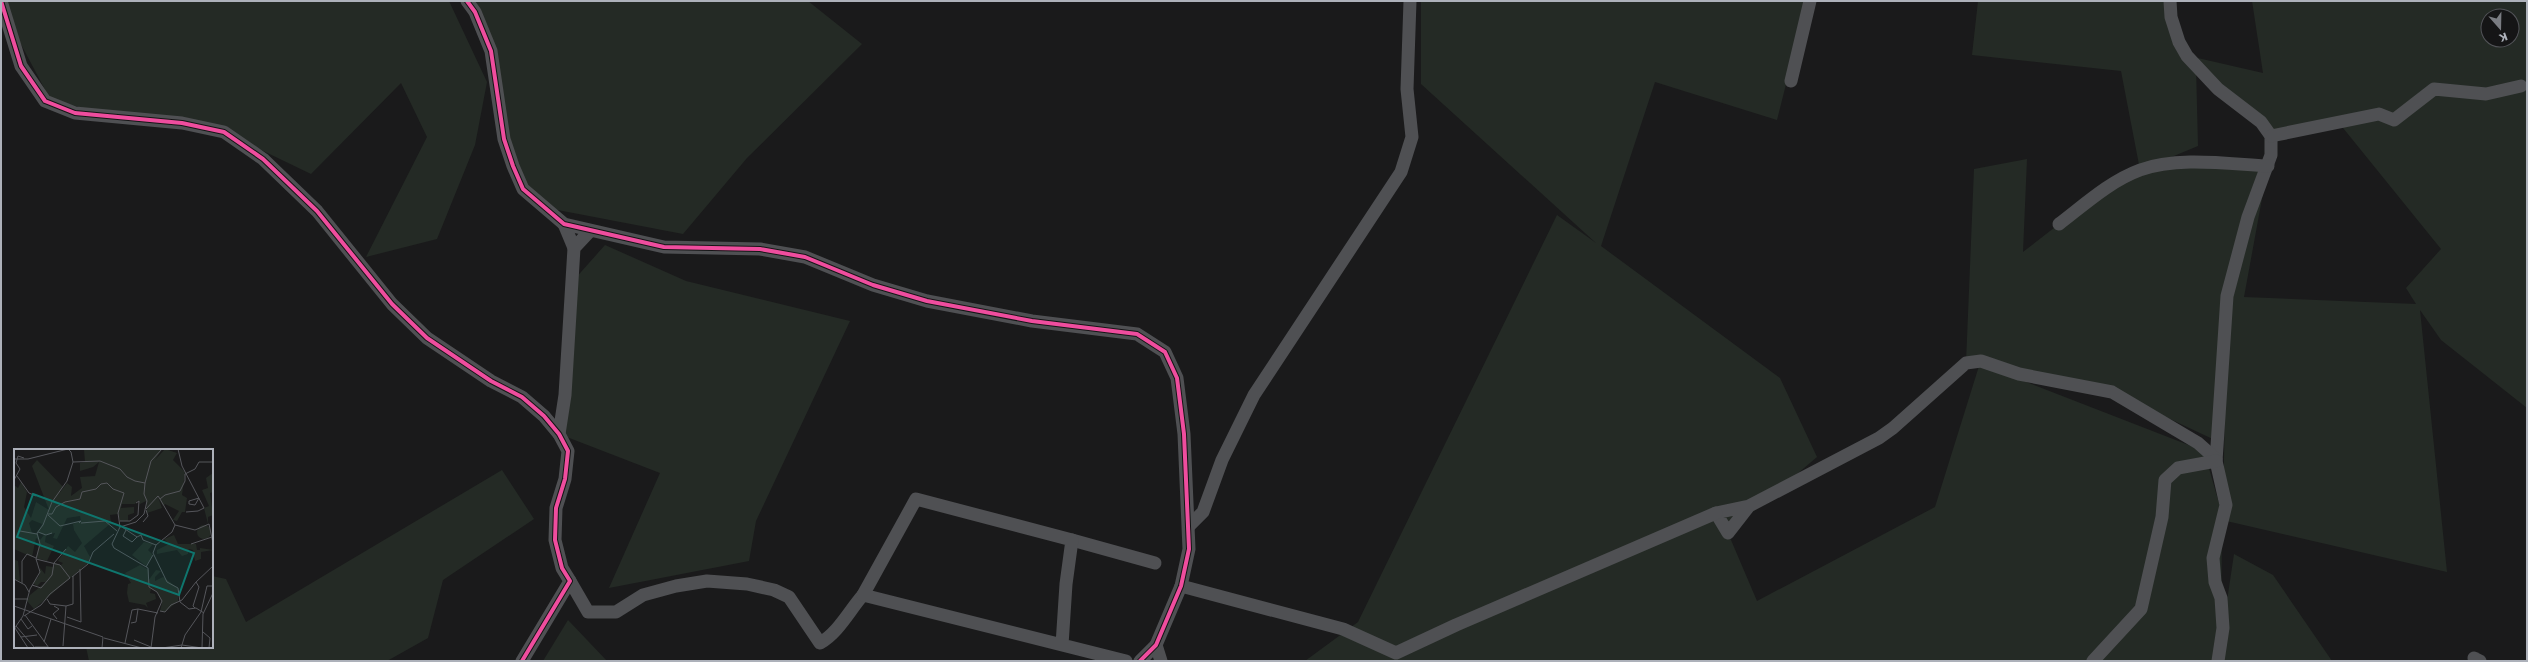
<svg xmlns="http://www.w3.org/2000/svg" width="2528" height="662" viewBox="0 0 2528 662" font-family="'Golos Text',sans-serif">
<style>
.green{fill:#242a25;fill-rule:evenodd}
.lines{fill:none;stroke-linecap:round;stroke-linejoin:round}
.minor{stroke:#4f5053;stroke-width:13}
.cycleway-casing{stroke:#151516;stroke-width:6}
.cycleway{stroke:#ef4d9e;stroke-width:4}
.inset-road{fill:none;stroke:#55565b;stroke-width:1}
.view{fill:#0f766e;fill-opacity:0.15;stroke:#0f766e;stroke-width:2}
.inset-edge{fill:none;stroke:#adb1ba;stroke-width:2}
</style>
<rect width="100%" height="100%" fill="#1a1a1b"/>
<g class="green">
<polygon points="1,1 449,1 487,82 475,145 437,239 366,257 427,137 401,83 311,174 224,132 126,120 50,99 5,14"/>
<polygon points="467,1 808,1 862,44 747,158 683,234 542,207 519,179 491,51"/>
<path d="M 1421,1 L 1807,1 L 1777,120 L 1655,82 L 1601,246 L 1780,378 L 1817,457 L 1728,533 L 1757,601 L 1935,507 L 1979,366 L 1966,363 L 1974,169 L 2027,159 L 2023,252 L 2104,189 L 2154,167 L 2268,166 L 2244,297 L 2416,304 L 2406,288 L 2441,249 L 2339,123 L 2271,136 L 2196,66 L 2198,146 L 2140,170 L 2121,71 L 1972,55 L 1978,1 L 2175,1 L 2179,42 L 2189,56 L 2263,73 L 2252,1 L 2527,1 L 2527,408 L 2441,340 L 2420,310 L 2447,572 L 2222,520 L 2221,641 L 2234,554 L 2273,575 L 2332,661 L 1305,661 L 1358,622 L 1557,215 L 1596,243 L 1421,84 ZM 2488,16 L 2512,16 L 2512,40 L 2488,40 ZM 1995,370 L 2121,396 L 2217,441 L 2225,401 L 2223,517 L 2204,451 Z"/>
<polygon points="605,245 686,281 850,321 756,521 749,561 609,588 660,473 559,434 573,281"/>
<polygon points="502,470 534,519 443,580 428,638 387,661 89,661 86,647 212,647 212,576 226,579 246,622"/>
<polygon points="568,620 607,661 543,661"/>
</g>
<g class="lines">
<g class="minor">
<polyline points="1,1 21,66 45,101 75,113 182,123 224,132 263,159 317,211 392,304 427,338 491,381 522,397 544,416 559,434 568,451 565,479 556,508 555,540 562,568 570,581 522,661"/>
<polyline points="467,1 475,12 491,51 504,139 513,166 523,189 564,224 664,247 760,249 805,257 873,285 927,301 1032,321 1137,334 1165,352 1177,378 1184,434 1189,549 1181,586 1156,645 1140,661"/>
<polyline points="2170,1 2171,17 2179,42 2187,56 2218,89 2261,122 2271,136 2271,155 2248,217 2227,296 2216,461 2226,505 2213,558 2215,582 2221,598 2223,628 2218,661"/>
<polyline points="1791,81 1810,1"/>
<polyline points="2271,136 2379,114 2394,120 2434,89 2486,94 2521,86"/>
<polyline points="564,224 574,248"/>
<path d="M 2059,224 C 2084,205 2110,181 2140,170 C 2177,156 2229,164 2268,166"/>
<polyline points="559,434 565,395 574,248 589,232"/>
<polyline points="1749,506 1716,513 1728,533 1749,506 1879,438 1893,428 1966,363 1981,361 2019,374 2112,392 2198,443 2216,459"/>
<polyline points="1190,525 1203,512 1222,460 1254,395 1401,172 1412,137 1407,89 1410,1"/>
<polyline points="1072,540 1155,563"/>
<path d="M 570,581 L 588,612 L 616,612 L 643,595 L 676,586 L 707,581 L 747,584 L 774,590 L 789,597 L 820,643 C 838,633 849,611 863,595"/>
<polyline points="1181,586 1343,629 1396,653 1456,625 1716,513"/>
<polyline points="1062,645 1066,584 1072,540 916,499 863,595 1126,661"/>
<polyline points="1156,645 1161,661"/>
<polyline points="2474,658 2480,661"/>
<polyline points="2093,661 2141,609 2162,517 2165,480 2178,468 2216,461"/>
</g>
<g class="cycleway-casing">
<g id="cycleway">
<polyline points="1,1 21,66 45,101 75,113 182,123 224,132 263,159 317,211 392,304 427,338 491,381 522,397 544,416 559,434 568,451 565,479 556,508 555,540 562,568 570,581 522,661"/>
<polyline points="467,1 475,12 491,51 504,139 513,166 523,189 564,224 664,247 760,249 805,257 873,285 927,301 1032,321 1137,334 1165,352 1177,378 1184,434 1189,549 1181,586 1156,645 1140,661"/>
</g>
</g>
<use href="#cycleway" class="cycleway"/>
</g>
<g transform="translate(14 449)">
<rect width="199" height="199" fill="#1a1a1b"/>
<path d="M 70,0 L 148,0 L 141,11 L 151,0 L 163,4 L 159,11 L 171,23 L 168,46 L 173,49 L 171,63 L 168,63 L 163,72 L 159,71 L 165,62 L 151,55 L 149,57 L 144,48 L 148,59 L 133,64 L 132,52 L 126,55 L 124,51 L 121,55 L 108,55 L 107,59 L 120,58 L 120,64 L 114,66 L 114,72 L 106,72 L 104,65 L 96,66 L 97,74 L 70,97 L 76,108 L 74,114 L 20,160 L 13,152 L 16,146 L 32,133 L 27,133 L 23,137 L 19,134 L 25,127 L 26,119 L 31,125 L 32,117 L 40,118 L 41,114 L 47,116 L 49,114 L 44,112 L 54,97 L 61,103 L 68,94 L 60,81 L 59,75 L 67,72 L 66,67 L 53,69 L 43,90 L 39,89 L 41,84 L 32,86 L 31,93 L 40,97 L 33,112 L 22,109 L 26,92 L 22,89 L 18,108 L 0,100 L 0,36 L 4,39 L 7,33 L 13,43 L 10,58 L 17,69 L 22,53 L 35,61 L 18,17 L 23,11 L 49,38 L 44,46 L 53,34 L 58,38 L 57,47 L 68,39 L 66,28 L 81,27 L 85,13 L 79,18 L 66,22 L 66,14 L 71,13 ZM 18,71 L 28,75 L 24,83 L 30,86 L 26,91 L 23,85 L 18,84 L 15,74 ZM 199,24 L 199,43 L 196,44 L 199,66 L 194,68 L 194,75 L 190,59 L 195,57 L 188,41 L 194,39 L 192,29 ZM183 83a7 7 0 1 1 14 0a7 7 0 1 1-14 0ZM 160,86 L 164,95 L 182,95 L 183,101 L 186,101 L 186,99 L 199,101 L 187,103 L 187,110 L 181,112 L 179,101 L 175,100 L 174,105 L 168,107 L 163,101 L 143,105 L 143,101 L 155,95 L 150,90 ZM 130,93 L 139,95 L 134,101 L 139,106 L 132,117 L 118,106 ZM 1,111 L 4,112 L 6,132 L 0,130 ZM 126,116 L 135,121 L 134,132 L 142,121 L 147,122 L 141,128 L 141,132 L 149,128 L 164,139 L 164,152 L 151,163 L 146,162 L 148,154 L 143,143 L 137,140 L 136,144 L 141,145 L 142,150 L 132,154 L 134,159 L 131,156 L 115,153 L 113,144 L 114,135 L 117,134 L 111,124 Z" fill="#242a25" fill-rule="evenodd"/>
<path class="inset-road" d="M 164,0 L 168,17 L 190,59 L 184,62 L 172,63M 0,10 L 14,10 L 54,0 L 57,3 L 59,13 L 86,12 L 106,20 L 113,28 L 121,32 L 131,34 L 130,45 L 133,52 L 130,65 L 122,73 L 106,78 L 98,95 L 100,99 L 134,119 L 135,138 L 143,143 L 148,152 L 141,168 L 137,199M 3,27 L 15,44 L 22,47M 0,31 L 6,20 L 2,14 L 4,7 L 10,9M 131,34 L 137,12 L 148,0M 185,49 L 181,56 L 175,55 L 175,52 ZM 132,60 L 144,47 L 146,50M 34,65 L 38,65 L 42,58 L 51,53 L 66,50 L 68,43 L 82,40 L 87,35 L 93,34 L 99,40 L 110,44 L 104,64 L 106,78M 34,66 L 46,77 L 67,72 L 65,74M 106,72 L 116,72 L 124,66 L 125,52 L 122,54M 129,73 L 134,67 L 132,61M 67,74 L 91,72 L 103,82M 161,76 L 181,81 L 195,75 L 199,94M 108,78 L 123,88 L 118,93 L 109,87 L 112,81M 6,82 L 23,85M 24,83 L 32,86 L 38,84M 123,88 L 127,86 L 129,91 L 142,96M 177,95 L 198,88M 132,118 L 139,106M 58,128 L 74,115 L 79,103 L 100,85M 0,130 L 11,136 L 15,143M 8,134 L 8,112 L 13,105 L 22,109M 18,136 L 27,139 L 34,131 L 38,126 L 40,114 L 52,100M 0,150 L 14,150M 33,150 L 36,155 L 52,157M 0,157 L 89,188 L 88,199M 40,157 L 45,160 L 39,165 L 43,170M 181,159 L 179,157 L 185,138 L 182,133 L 199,117M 146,162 L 151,163 L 157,156 L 168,151 L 182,133M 190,164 L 182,159 L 175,160 L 166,153 L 164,139 L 153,133 L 139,104 L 142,96 L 158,83 L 161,76 L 146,50 L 151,46 L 166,42 L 171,32 L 171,25 L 181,20 L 185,13 L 199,13M 11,166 L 35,199M 10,167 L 27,156 L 36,145 L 56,129 L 46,116 L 22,110M 53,168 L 67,173 L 66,120M 7,170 L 14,180 L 18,177M 117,174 L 122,173 L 124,160 L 144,164M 2,177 L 21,199M 1,179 L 14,199M 0,180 L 9,167 L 16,140 L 26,123 L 22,110 L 26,95 L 23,84 L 29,76 L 38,53 L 53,32 L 59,13M 189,183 L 196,189 L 195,199M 7,188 L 23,186M 90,189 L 128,199M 120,191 L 137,198M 30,193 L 37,170M 111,194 L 118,161 L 124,160M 49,197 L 52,157 L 59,155 L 59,127M 21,198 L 34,198M 148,199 L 168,196 L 188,199M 167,199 L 171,186 L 187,163 L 193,137 L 199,137M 188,199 L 189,165 L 199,144"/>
<path class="view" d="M 19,45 L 180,104 L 165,146 L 3,88 Z"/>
<rect width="199" height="199" class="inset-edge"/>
</g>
<rect width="2528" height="662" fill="none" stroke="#adb1ba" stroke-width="4"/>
<g transform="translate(2500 28) rotate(160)"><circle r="19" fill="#151516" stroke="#525358"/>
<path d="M0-3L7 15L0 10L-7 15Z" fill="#7a7c82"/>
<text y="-6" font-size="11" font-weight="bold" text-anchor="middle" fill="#adb1ba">K</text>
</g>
</svg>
